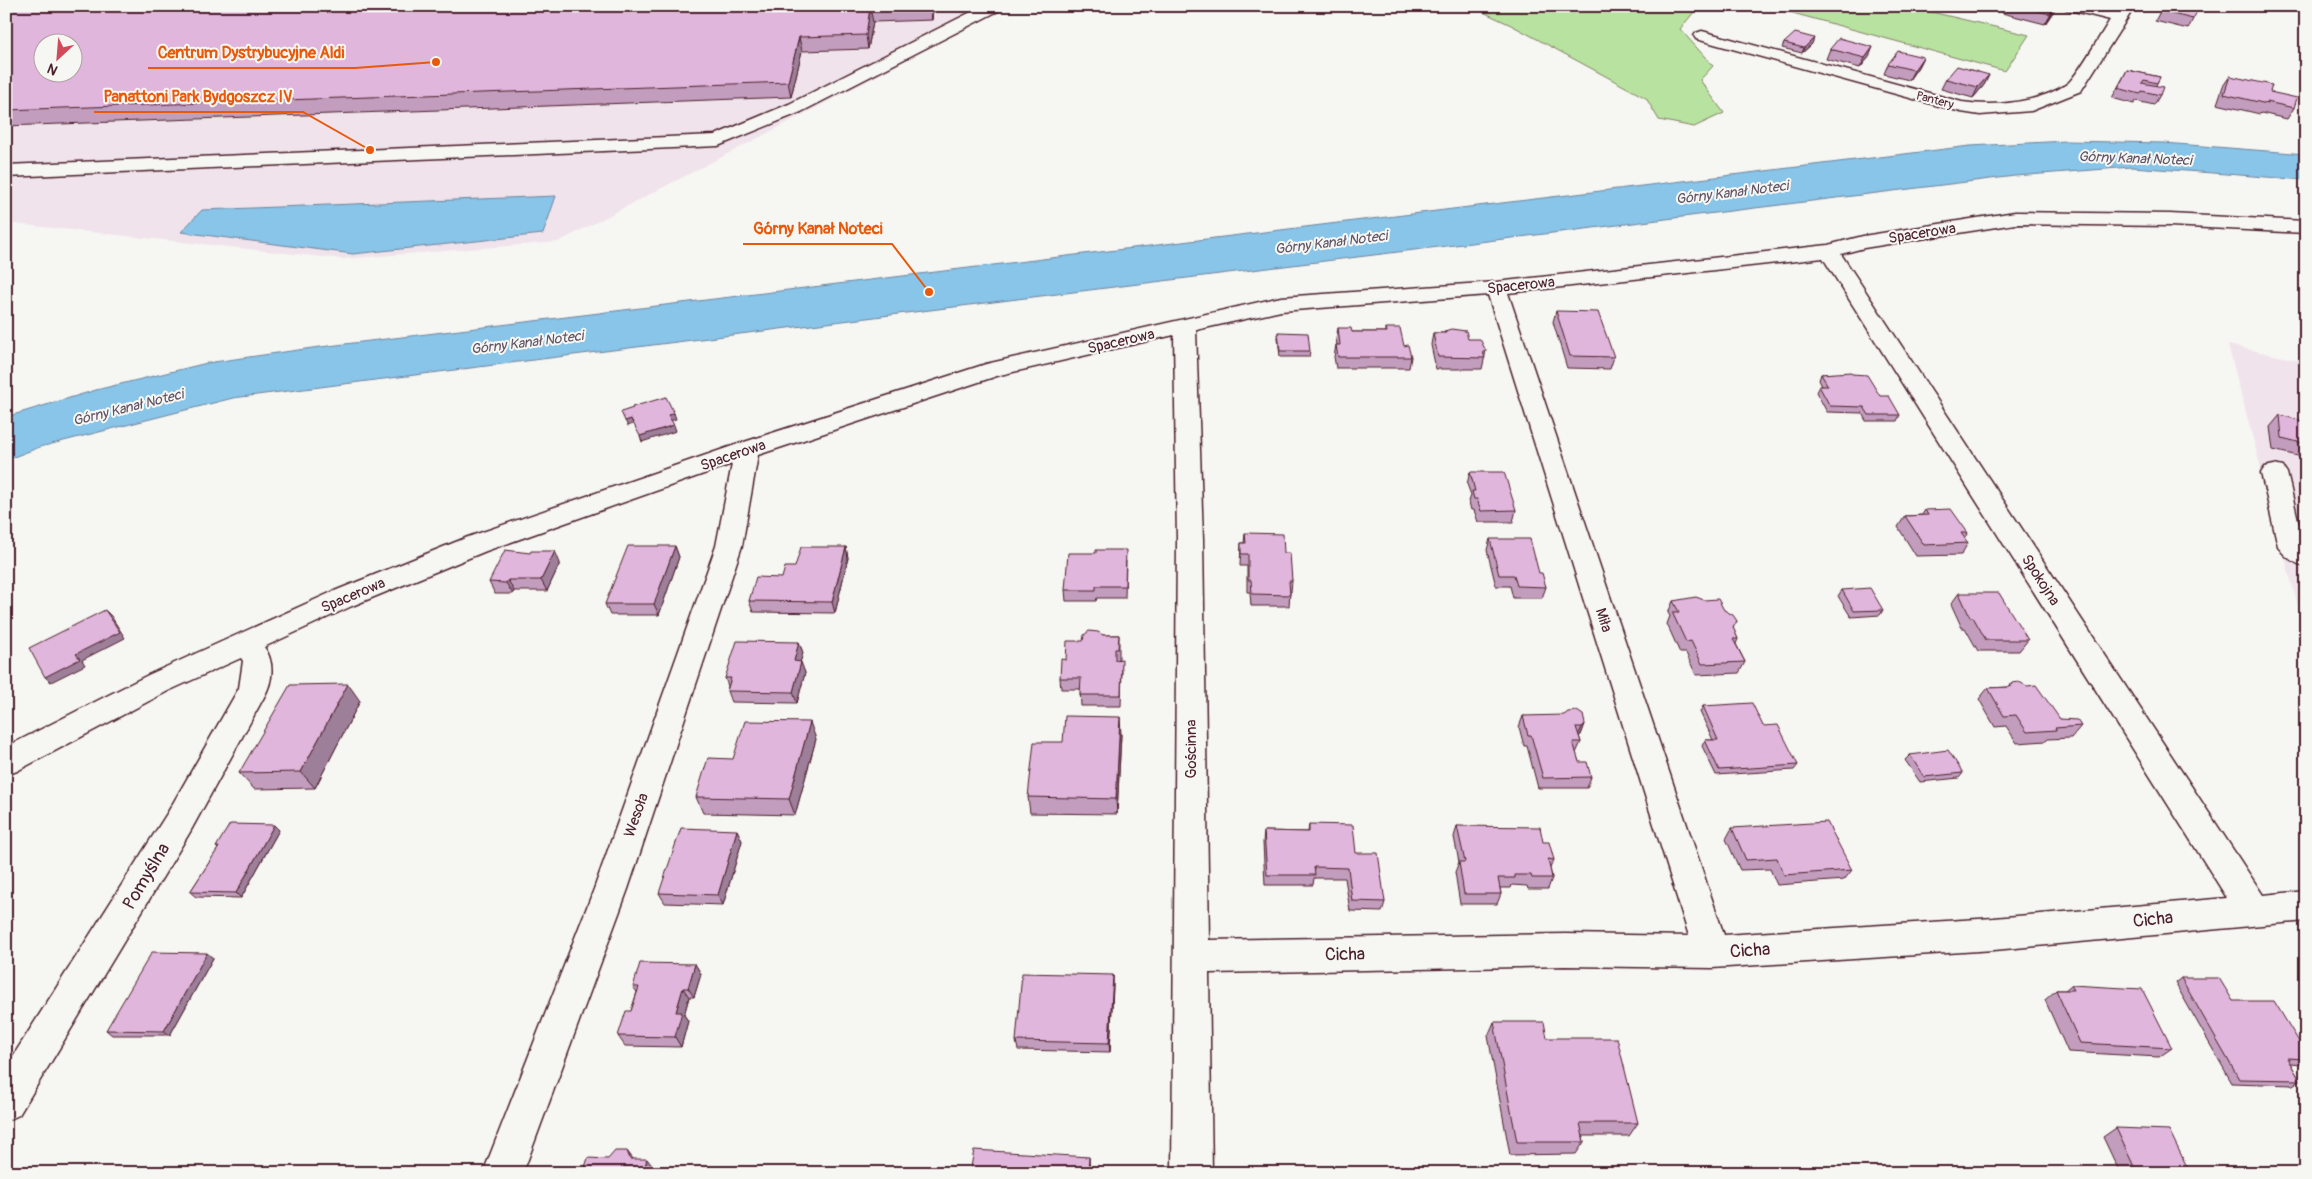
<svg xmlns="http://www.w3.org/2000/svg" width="2312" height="1179" viewBox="0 0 2312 1179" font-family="Pangolin,sans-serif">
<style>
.built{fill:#f0e3eb;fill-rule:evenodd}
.green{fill:#b8e29f;stroke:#818065}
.water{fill:#88c5e8;stroke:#6f839c}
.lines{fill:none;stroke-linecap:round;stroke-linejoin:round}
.minor-casing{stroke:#4a1f2b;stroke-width:3}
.minor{fill:#f6f6f2;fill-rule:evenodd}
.wall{fill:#c29dbd;stroke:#4a1f2b}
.shaded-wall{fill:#9e7f9a;stroke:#4a1f2b}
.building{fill:#e1b6dc;stroke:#4a1f2b;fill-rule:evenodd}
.labels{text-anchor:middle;stroke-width:4;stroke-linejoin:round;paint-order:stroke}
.far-street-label{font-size:12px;fill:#4a1f2b;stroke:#f6f6f2}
.far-water-label{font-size:14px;font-style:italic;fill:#5d5164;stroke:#f6f6f2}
.street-label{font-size:15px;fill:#4a1f2b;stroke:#f6f6f2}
.near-street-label{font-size:18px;fill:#4a1f2b;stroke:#f6f6f2}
.leader{fill:none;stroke:#e8590c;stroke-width:2}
.callout-dot{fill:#e8590c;stroke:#f6f6f2;stroke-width:2}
.callout-label{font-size:16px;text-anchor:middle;font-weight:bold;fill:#e8590c;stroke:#f6f6f2;stroke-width:4;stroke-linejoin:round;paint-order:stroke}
</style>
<rect width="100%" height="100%" fill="#f6f6f2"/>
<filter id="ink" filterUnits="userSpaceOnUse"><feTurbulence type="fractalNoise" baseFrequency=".02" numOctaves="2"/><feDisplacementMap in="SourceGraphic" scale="10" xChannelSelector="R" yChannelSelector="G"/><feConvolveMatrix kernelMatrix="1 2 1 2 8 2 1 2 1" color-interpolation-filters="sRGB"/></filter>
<g filter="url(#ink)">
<g class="built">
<path d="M 6,6 L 1005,6 L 875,77 L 558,242 L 342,259 L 6,223 ZM 42,42 L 72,42 L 72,72 L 42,72 Z"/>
<polygon points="2228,345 2306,362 2306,636"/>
</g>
<g class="green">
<polygon points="1470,6 1699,6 1680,29 1713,66 1700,80 1724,113 1694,127 1659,120 1646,98 1511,25"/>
<polygon points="1767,6 1906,6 2029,35 2005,71"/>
</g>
<g class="water">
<polygon points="2067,141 2164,143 2306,154 2306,180 2132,167 2015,176 1041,296 233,398 40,447 6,460 6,417 96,390 207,363 312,348 1970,146"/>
<polygon points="556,196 543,234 353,254 181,232 202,210"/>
</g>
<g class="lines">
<g class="minor-casing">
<g id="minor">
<polygon points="983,6 1004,6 1002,9 801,112 718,146 6,177 6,165 715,135 789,104"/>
<path d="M 2064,6 L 2094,6 L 2116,11 L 2119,6 L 2135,6 L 2081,91 L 2031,111 L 1980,115 L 1961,112 L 1696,39 L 1694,36 L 1696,33 L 1702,31 L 1962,102 C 1996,107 2038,103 2067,84 C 2075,79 2103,31 2110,20 L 2066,9 Z"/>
<path d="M 2015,212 L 2170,214 L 2306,221 L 2306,233 L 2170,226 L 2015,224 L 1864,248 L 1841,254 L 2263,895 L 2306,891 L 2306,921 L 1994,950 L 1712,968 L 1565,966 L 1209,973 L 1212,1173 L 1172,1173 L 1177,540 L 1174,335 L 1000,375 L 758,455 L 742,546 L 628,889 L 523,1173 L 483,1173 L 594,889 L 716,546 L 732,464 L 486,551 L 352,606 L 264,647 C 275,662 273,681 264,697 L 190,832 L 19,1115 L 6,1121 L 6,1067 L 168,812 L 239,688 L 243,661 L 241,658 L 168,691 L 17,771 L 6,775 L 6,747 L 148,675 L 332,592 L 468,537 L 738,444 L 986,364 L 1281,297 L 1496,282 L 1828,245 L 1863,236 ZM 1823,258 L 2227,898 L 1994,918 L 1724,935 L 1508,293 ZM 1488,295 L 1689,936 L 1565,934 L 1209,940 L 1203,540 L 1196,330 L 1281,311 Z"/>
<path d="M 2274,465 L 2283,467 L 2287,473 L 2303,541 L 2306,543 L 2306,567 C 2294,563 2284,557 2278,546 L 2261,473 L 2265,467 Z"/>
</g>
</g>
<use href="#minor" class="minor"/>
</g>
<g class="wall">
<polygon points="6,6 933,6 932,20 873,22 868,49 802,51 791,97 6,126"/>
<polygon points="2006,6 2056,6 2045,24 2002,13"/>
<polygon points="2163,6 2193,19 2188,29 2155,21"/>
<polygon points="1784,43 1812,44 1802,53 1782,48"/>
<polygon points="1830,49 1869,57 1860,68 1826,59"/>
<polygon points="1923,57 1918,67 1909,80 1884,74 1888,64"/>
<polygon points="2127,70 2160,77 2156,85 2160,95 2154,105 2136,101 2134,104 2112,98"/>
<polygon points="1989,75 1984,85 1973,98 1941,89 1946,79"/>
<polygon points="2230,76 2270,92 2294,108 2287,119 2261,113 2260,114 2217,104 2223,86"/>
<polygon points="1556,311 1614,357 1610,369 1567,368 1553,322"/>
<polygon points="1338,328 1352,332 1386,332 1386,328 1404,346 1411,357 1409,368 1336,368 1334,357 1336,345 1337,345 1336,339"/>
<polygon points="1445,331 1468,339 1486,351 1482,369 1436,369 1431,345 1433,333 1445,333"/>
<polygon points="1278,332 1310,351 1309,357 1280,357 1278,338"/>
<polygon points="1821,374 1852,374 1880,396 1900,415 1897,421 1866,421 1862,413 1827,412 1816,392 1819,386 1822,386 1819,380"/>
<polygon points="2280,415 2306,422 2306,458 2273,450 2270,427"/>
<polygon points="1470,472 1516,510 1513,522 1478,522 1474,510 1471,510 1469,502 1471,495 1467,484"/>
<polygon points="1925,510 1968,533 1964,538 1968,543 1961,555 1916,556 1898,527 1905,516 1922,515"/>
<polygon points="1245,533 1284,553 1292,581 1291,592 1290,592 1289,606 1251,606 1250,592 1247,592 1247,566 1240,566 1241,543 1244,543"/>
<polygon points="1490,539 1539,573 1546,587 1542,598 1513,598 1510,586 1496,586 1487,550"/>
<polygon points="675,546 679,557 659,615 610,615 605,604"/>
<polygon points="846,547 848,558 835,613 753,612 749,601 782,578"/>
<polygon points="530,553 560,563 547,591 514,591 513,594 495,594 489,582"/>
<polygon points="1126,561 1125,598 1097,598 1096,601 1066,601 1065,590"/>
<polygon points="1842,590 1883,610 1880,615 1851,617 1838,596"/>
<polygon points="1959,593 2028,640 2019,651 1978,651 1965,628 1962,628 1951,604"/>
<polygon points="1673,601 1724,610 1737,621 1733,628 1738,639 1736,644 1745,662 1739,673 1696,675 1686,653 1680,653 1667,624 1670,616 1668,613"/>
<polygon points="1103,635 1119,635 1119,659 1122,670 1121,706 1081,706 1080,689 1061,689 1060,678 1066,660 1083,641"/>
<polygon points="799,642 803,653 800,662 805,673 797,703 731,702 727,691 728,686 725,678"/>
<polygon points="2012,683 2060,719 2081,726 2071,738 2048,739 2046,741 2017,743 2006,726 1995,727 1979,699 1988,688 2009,687"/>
<polygon points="360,701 315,788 254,789 239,773"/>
<polygon points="1703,706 1763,726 1798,765 1794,770 1716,775 1702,746 1705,740 1713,740 1700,712"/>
<polygon points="1523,716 1585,724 1581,735 1579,736 1581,742 1576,753 1579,762 1591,777 1587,788 1538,788 1527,746 1524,746 1519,727"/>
<polygon points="1121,734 1117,814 1030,813 1028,797 1063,742"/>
<polygon points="816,739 795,815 703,813 696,797 733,759"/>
<polygon points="1910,755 1963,773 1959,778 1920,782 1905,760"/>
<polygon points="1309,824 1356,853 1385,902 1382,912 1350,911 1345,878 1314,878 1313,885 1265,885 1263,842 1264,831 1308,832"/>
<polygon points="1457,826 1543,842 1554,860 1550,868 1552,878 1548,889 1528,889 1527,886 1512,885 1511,888 1500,888 1501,894 1497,904 1460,904 1455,872 1459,862 1454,837"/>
<polygon points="1732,828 1852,870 1844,880 1777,885 1770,869 1740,870 1726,839"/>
<polygon points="279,830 241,898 196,897 190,892 218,849 216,847"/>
<polygon points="737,830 742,841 723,905 665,903 659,893"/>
<polygon points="213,958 170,1035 112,1035 106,1030"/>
<polygon points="695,964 701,974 694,997 689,997 684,1015 688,1021 681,1047 625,1046 618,1036 631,1011 637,992 633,987"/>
<polygon points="1113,975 1113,985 1110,1052 1018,1050 1016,1041"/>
<polygon points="2181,978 2233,1001 2306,1053 2306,1061 2302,1064 2290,1063 2300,1080 2293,1085 2232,1083 2175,983"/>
<polygon points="2071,985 2172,1048 2159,1057 2068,1052 2045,1000 2056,990 2065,990"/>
<polygon points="1494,1022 1547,1038 1638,1123 1629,1136 1583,1136 1584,1142 1576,1154 1510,1155 1488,1036"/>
<polygon points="2116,1128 2190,1173 2120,1173 2103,1137"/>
</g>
<g class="shaded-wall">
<polygon points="930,6 933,6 932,20"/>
<polygon points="2055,6 2056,6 2054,11 2045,24"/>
<polygon points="870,8 873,22 868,49 866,35"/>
<polygon points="799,37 802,51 791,97 788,82"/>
<polygon points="1814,38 1812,44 1802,53 1804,48"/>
<polygon points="1873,47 1869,57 1860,68 1865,58"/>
<polygon points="1923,57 1918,67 1909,80 1914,70"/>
<polygon points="1989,75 1984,85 1973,98 1978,87"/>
<polygon points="674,413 676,419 670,421 668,415"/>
<polygon points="631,419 633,424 628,426 625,421"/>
<polygon points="674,425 676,431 642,442 640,436"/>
<polygon points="675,546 679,557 659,615 654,604"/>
<polygon points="846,547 848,558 835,613 832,602"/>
<polygon points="555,551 560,563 547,591 541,580"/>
<polygon points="508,580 514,591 513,594 506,583"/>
<polygon points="105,610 111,616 125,638 82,660 85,665 51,682 45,677 76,654"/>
<polygon points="799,642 803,653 797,673 794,661"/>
<polygon points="801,662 805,673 797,703 793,692"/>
<polygon points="348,684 360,701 315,788 301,772"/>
<polygon points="1120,717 1121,734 1117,814 1116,799"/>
<polygon points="810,722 816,739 795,815 789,799"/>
<polygon points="1585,724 1581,735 1577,738 1582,727"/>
<polygon points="274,825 279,830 241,898 236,893"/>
<polygon points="737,830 742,841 723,905 718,895"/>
<polygon points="207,953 213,958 170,1035 164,1031"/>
<polygon points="695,964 701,974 694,997 688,988"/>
<polygon points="1113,975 1113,985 1110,1052 1109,1043"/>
<polygon points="683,988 689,997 684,1015 688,1021 681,1047 675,1037 676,1012"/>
<polygon points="627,1151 634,1160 630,1159"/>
<polygon points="1089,1157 1090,1173 1088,1173"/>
<polygon points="647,1159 654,1168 653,1173 643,1173"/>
</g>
<g class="building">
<path d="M 6,6 L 911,6 L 870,8 L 866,35 L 799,37 L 788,82 L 6,110 ZM 42,42 L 72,42 L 72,72 L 42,72 Z"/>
<polygon points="2018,6 2055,6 2050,14"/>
<polygon points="2163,6 2200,6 2193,19 2160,11"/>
<polygon points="1795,33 1814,38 1804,48 1784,43"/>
<polygon points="1839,38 1873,47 1865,58 1830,49"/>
<polygon points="1898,51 1923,57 1914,70 1888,64"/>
<polygon points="1957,66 1989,75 1978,87 1946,79"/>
<polygon points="2127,70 2160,77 2157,83 2144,80 2142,83 2163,87 2160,95 2142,91 2140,94 2118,88"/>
<polygon points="2230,76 2272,85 2270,92 2297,98 2294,108 2267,102 2267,104 2224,94"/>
<polygon points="1556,311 1598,312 1614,357 1570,356"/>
<polygon points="1338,328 1351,328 1352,332 1387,332 1386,328 1400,328 1404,346 1408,345 1411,357 1338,357 1336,345 1340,345"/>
<polygon points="1451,329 1466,331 1468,339 1480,339 1486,351 1483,352 1485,358 1438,357 1433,333 1446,333 1445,331"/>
<polygon points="1278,332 1308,333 1310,351 1280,351"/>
<polygon points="1851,372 1852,374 1867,375 1880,396 1889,396 1900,415 1869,415 1864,407 1830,406 1819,386 1828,386 1821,374"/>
<polygon points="666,397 674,413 668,415 674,425 640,436 631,419 625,421 621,412 633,408 632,407"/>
<polygon points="2280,415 2306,422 2306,444 2282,438"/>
<polygon points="1470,472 1504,472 1516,510 1481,511 1477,499 1474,499 1472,491 1475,491"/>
<polygon points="1951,509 1968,533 1961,533 1968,543 1924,545 1905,516 1928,515 1925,510"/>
<polygon points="1245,533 1283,534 1284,553 1290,553 1292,581 1289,581 1290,595 1252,594 1251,580 1248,580 1248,554 1241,554 1241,543 1246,543"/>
<polygon points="1490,539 1530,539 1539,573 1542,573 1546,587 1517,586 1514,575 1499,575"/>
<polygon points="628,546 675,546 654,604 605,604"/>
<polygon points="801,547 846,547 832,602 749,601 756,577 782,578 785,567 795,567"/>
<polygon points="505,550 530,553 531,551 555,551 541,580 508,580 506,583 489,582"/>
<polygon points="1096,550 1126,550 1125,586 1096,586 1096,590 1065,590 1068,553 1096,553"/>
<polygon points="1870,588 1883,610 1854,611 1842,590"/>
<polygon points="1959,593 1999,593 2028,640 1986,640 1973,617 1970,617"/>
<polygon points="1696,597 1704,600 1718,599 1724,610 1733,615 1737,621 1733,627 1738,639 1733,639 1745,662 1702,664 1691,641 1686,642 1672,612 1679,612 1673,601"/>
<polygon points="105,610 120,632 76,654 80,659 45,677 29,648"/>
<polygon points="1089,631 1098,632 1103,635 1119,635 1118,649 1115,649 1115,660 1122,659 1121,695 1080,695 1081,678 1060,678 1061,659 1066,660 1067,641 1083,641 1084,635"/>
<polygon points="737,641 799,642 794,661 801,662 793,692 727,691 731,678 725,678"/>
<polygon points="2019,682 2027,686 2036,685 2060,719 2077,720 2081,726 2055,728 2056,730 2027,732 2016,715 2004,716 1988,688 2010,687 2012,683"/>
<polygon points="348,684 301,772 239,773 290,685"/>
<polygon points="1752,703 1763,726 1778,725 1798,765 1719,770 1705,740 1718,740 1703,706"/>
<polygon points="1577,711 1583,715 1585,724 1582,727 1576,727 1581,742 1573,742 1579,762 1587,762 1591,777 1543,778 1531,735 1528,735 1523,716 1564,715 1568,712"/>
<polygon points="1065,716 1120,717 1116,799 1028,797 1034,742 1063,742"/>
<polygon points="745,721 810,722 789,799 696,797 708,758 733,759"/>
<polygon points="1948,750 1963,773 1924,777 1910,755"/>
<polygon points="1827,822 1852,870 1784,875 1777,858 1746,860 1732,828"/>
<polygon points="230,824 274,825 236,893 190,892 219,847 216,847"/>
<polygon points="1309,824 1353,825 1356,853 1378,853 1385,902 1352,901 1348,868 1314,867 1315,875 1267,875 1264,831 1309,832"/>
<polygon points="1457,826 1540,827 1543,842 1549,842 1554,860 1548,859 1552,878 1532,878 1531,875 1515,875 1515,878 1498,878 1501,894 1464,894 1459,862 1465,862"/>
<polygon points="681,828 737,830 718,895 659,893"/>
<polygon points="152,952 207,953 164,1031 106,1030"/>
<polygon points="640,963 695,964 688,988 683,988 676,1012 682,1012 675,1037 618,1036 626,1011 631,1011 639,987 633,987"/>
<polygon points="1022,973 1113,975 1109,1043 1016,1041"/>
<polygon points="2181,978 2219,978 2233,1001 2274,1001 2306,1053 2306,1059 2287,1058 2300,1080 2239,1079"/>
<polygon points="2071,985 2142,989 2172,1048 2080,1043 2056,990 2074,990"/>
<polygon points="1494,1022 1544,1022 1547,1038 1617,1038 1638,1123 1580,1123 1584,1142 1517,1142"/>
<polygon points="2116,1128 2169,1130 2190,1173 2137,1173"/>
<polygon points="974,1150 1089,1157 1088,1173 970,1173"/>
<polygon points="615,1151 627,1151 630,1159 647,1159 643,1173 583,1173 588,1158 608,1159"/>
</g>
</g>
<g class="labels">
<g class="far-street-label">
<text transform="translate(1935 100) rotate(15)" y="4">Pantery</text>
</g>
<g class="far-water-label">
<text transform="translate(2135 158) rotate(2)" y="5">Górny Kanał Noteci</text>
<text transform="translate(1732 192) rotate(-7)" y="5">Górny Kanał Noteci</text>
<text transform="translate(1331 242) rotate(-7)" y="5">Górny Kanał Noteci</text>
<text transform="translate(527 342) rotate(-7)" y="5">Górny Kanał Noteci</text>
<text transform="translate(128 407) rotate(-14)" y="5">Górny Kanał Noteci</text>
</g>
<g class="street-label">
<text transform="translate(1922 233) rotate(-9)" y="5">Spacerowa</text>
<text transform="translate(1521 285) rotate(-6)" y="5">Spacerowa</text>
<text transform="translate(1121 341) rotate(-13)" y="5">Spacerowa</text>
<text transform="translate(733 455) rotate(-19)" y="5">Spacerowa</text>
<text transform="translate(2041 580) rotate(57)" y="5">Spokojna</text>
<text transform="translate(353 595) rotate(-23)" y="5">Spacerowa</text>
<text transform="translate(1604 620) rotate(72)" y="5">Miła</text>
<text transform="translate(1191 749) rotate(-90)" y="5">Gościnna</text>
<text transform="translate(636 815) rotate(-71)" y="5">Wesoła</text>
</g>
<g class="near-street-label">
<text transform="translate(146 876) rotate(-59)" y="6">Pomyślna</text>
<text transform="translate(2153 919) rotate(-6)" y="6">Cicha</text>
<text transform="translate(1750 950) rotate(-4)" y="6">Cicha</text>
<text transform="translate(1345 954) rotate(-1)" y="6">Cicha</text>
</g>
</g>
<path class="leader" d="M436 62L355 68H148M370 150L303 112H94M929 292L892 244H743"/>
<g class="callout-dot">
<circle cx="436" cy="62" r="5"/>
<circle cx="370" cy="150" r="5"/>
<circle cx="929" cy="292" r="5"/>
</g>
<g class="callout-label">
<text x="251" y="58">Centrum Dystrybucyjne Aldi</text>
<text x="198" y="102">Panattoni Park Bydgoszcz IV</text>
<text x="818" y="234">Górny Kanał Noteci</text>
</g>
<rect width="2312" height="1179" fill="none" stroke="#f6f6f2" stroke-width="25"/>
<rect x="12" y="12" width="2287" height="1154" fill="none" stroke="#4a1f2b" stroke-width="2" filter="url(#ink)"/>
<g transform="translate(58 58) rotate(206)"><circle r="24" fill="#f6f6f2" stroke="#b1a0a2"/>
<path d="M0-4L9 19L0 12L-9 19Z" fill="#d1495b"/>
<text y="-8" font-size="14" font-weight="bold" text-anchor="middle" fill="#4a1f2b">N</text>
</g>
</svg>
